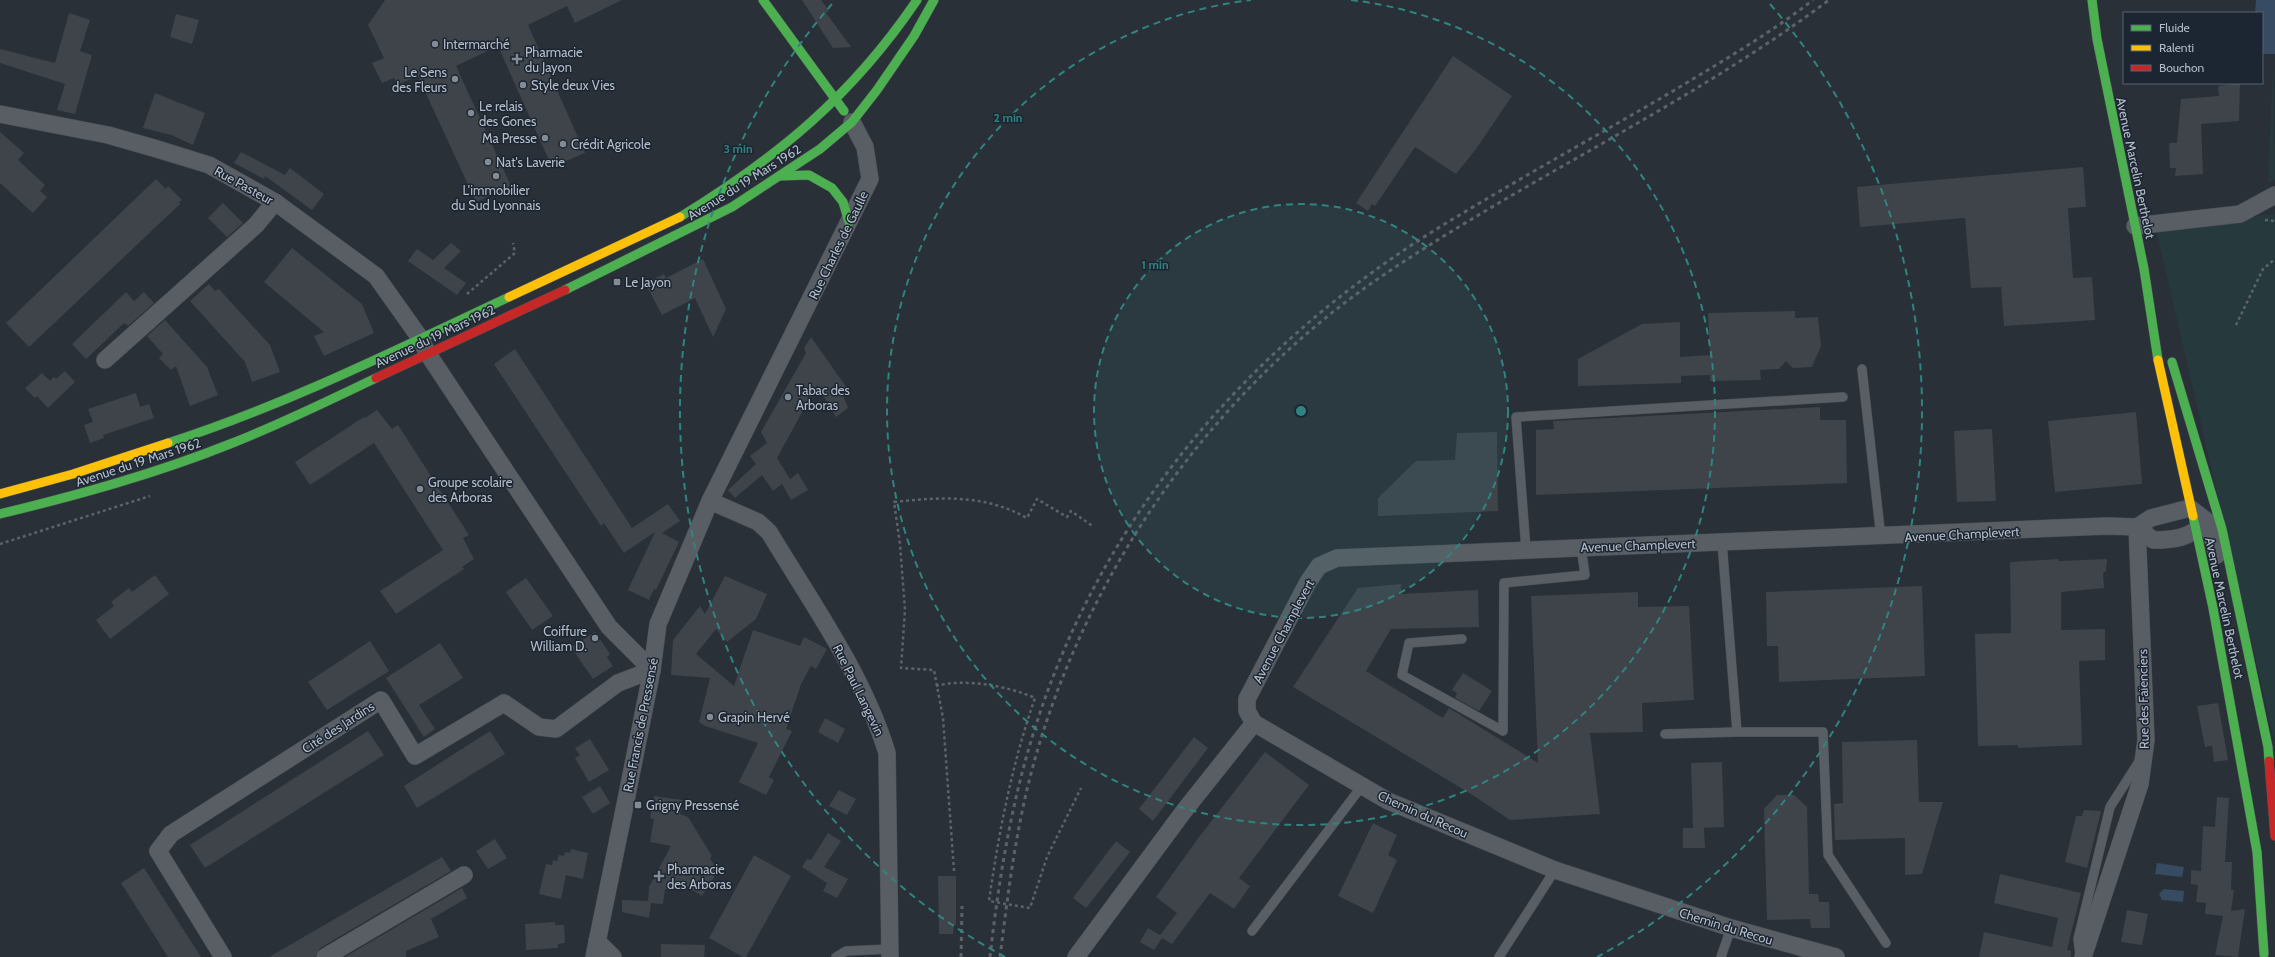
<svg xmlns="http://www.w3.org/2000/svg" width="2275" height="957" viewBox="0 0 2275 957" font-family="Cabin,sans-serif">
<style>
.green{fill:#263a3d}
.water{fill:#374b62}
.building{fill:#3e444a}
.lines{fill:none;stroke-linecap:round;stroke-linejoin:round}
.lane-casing{stroke:#474c52;stroke-width:10}
.street-casing{stroke:#474c52;stroke-width:18}
.fast-casing{stroke:#474c52;stroke-width:10}
.slow-casing{stroke:#474c52;stroke-width:10}
.jam-casing{stroke:#474c52;stroke-width:10}
.path{stroke:#5c6369;stroke-width:2.5;stroke-dasharray:3 3;stroke-linecap:butt}
.lane{stroke:#595e65;stroke-width:9}
.street{stroke:#595e65;stroke-width:17}
.fast{stroke:#4caf50;stroke-width:9}
.slow{stroke:#ffc107;stroke-width:9}
.jam{stroke:#c62828;stroke-width:9}
.rail{stroke:#5d6268;stroke-width:3;stroke-dasharray:4 4;stroke-linecap:butt}
.ring{fill:none;stroke:#308480;stroke-width:2;stroke-dasharray:7 5}
.poi-dot{fill:#838b95;stroke:#1c2632;stroke-width:1.5}
.labels{text-anchor:middle;stroke-width:3;stroke-linejoin:round;paint-order:stroke}
.poi-label{font-size:13px;fill:#b3bcc8;stroke:#1c2632;text-anchor:start}
.street-label{font-size:13px;fill:#b3bcc8;stroke:#1c2632}
.centre{fill:#308480;stroke:#1c2632;stroke-width:2}
.ring-label{font-size:12px;text-anchor:middle;font-weight:bold;fill:#308480;stroke:#1c2632;stroke-width:3;stroke-linejoin:round;paint-order:stroke}
</style>
<rect width="100%" height="100%" fill="#293037"/>
<g class="green">
<polygon points="2273,65 2275,180 2268,183"/>
<polygon points="2275,214 2275,743 2156,229"/>
</g>
<g class="water">
<polygon points="2256,0 2275,0 2275,54 2262,54 2262,13 2255,13"/>
<polygon points="2157,863 2184,867 2182,877 2155,874"/>
<polygon points="2164,889 2184,891 2183,902 2162,900 2159,894"/>
</g>
<g class="building">
<polygon points="385,0 622,0 575,23 567,6 528,25 585,153 552,167 498,46 456,66 511,186 476,202 418,76 397,85 394,78 382,83 372,63 384,58 368,25"/>
<polygon points="802,0 821,0 829,11 826,13 851,47 833,48"/>
<polygon points="69,13 90,20 80,51 92,55 75,114 57,110 65,84 0,63 0,49 55,63"/>
<polygon points="176,14 199,20 192,44 170,37"/>
<polygon points="1453,56 1512,96 1476,149 1456,174 1415,147 1375,206 1372,204 1368,211 1356,203"/>
<polygon points="2240,83 2239,121 2201,124 2203,174 2175,176 2176,168 2170,168 2169,143 2177,143 2181,99 2219,96 2218,86"/>
<polygon points="155,93 205,113 193,145 171,135 143,128"/>
<polygon points="0,132 24,153 18,160 45,185 40,191 47,197 33,213 0,183"/>
<polygon points="241,152 285,175 290,168 324,194 312,210 265,176 264,179 234,163"/>
<polygon points="2083,167 2086,207 2068,208 2073,278 2092,277 2095,320 2004,326 2001,287 1971,288 1965,218 1860,227 1857,187"/>
<polygon points="156,179 166,189 168,186 182,200 179,202 180,204 29,347 6,323"/>
<polygon points="223,203 243,223 227,237 208,218"/>
<polygon points="451,243 461,251 444,268 466,283 457,295 408,261 417,249 433,260"/>
<polygon points="292,248 362,304 374,333 324,356 314,336 324,332 264,282"/>
<polygon points="703,259 726,309 713,337 695,298 662,315 645,283 664,274 666,278"/>
<polygon points="209,284 215,291 219,289 270,345 280,372 252,382 245,362 190,301"/>
<polygon points="126,292 134,301 144,292 154,303 128,326 124,323 86,359 72,344"/>
<polygon points="1795,311 1795,318 1818,317 1821,346 1812,367 1793,368 1786,361 1779,369 1760,370 1761,380 1710,381 1710,375 1681,376 1681,383 1578,386 1578,359 1642,324 1680,322 1680,357 1710,355 1708,313"/>
<polygon points="165,320 207,367 218,395 190,406 176,366 171,370 159,358 163,354 147,336"/>
<polygon points="811,337 847,388 842,393 848,408 836,417 817,385 777,458 790,479 798,473 808,490 791,500 782,484 773,491 762,475 735,498 728,490 756,464 750,456 767,443 761,432 806,353 804,348"/>
<polygon points="515,349 632,528 668,504 680,521 662,533 679,542 656,590 654,589 649,600 628,590 655,532 624,553 604,523 601,526 494,364"/>
<polygon points="65,371 75,382 48,408 37,396 35,398 25,388 42,373 50,381 54,377 56,379"/>
<polygon points="136,393 140,407 149,404 154,418 103,435 104,438 90,443 84,425 93,422 88,409"/>
<polygon points="1820,407 1820,420 1846,420 1847,483 1536,495 1536,430 1554,429 1553,421"/>
<polygon points="377,410 392,429 398,425 469,535 463,538 474,559 462,567 464,569 396,614 380,591 443,550 374,443 310,485 295,462 364,417 365,418"/>
<polygon points="2136,412 2142,484 2055,492 2048,421"/>
<polygon points="1992,429 1996,501 1957,502 1954,431"/>
<polygon points="1497,432 1498,511 1378,516 1378,498 1416,461 1455,460 1457,433"/>
<polygon points="2058,559 2059,561 2107,559 2106,571 2103,573 2104,588 2061,592 2061,630 2105,629 2105,660 2079,661 2082,745 2018,748 2018,745 1978,746 1975,634 2011,633 2010,562"/>
<polygon points="155,575 169,594 110,639 96,620 114,606 111,602 129,588 132,592"/>
<polygon points="725,576 767,594 756,619 727,642 716,629 696,654 734,686 753,630 800,646 804,637 827,649 816,669 811,666 801,684 786,729 792,731 769,777 774,780 766,795 739,782 758,743 705,726 699,722 710,678 671,675 673,640 700,606 705,614"/>
<polygon points="526,578 553,616 532,630 506,592"/>
<polygon points="1401,584 1401,594 1478,590 1479,627 1391,629 1366,671 1443,718 1449,708 1538,763 1531,596 1638,592 1638,607 1689,606 1694,700 1642,703 1643,732 1590,733 1600,814 1510,820 1471,794 1293,687 1358,588"/>
<polygon points="1922,586 1925,676 1779,682 1778,646 1767,646 1766,592"/>
<polygon points="595,632 610,654 607,657 613,666 593,679 571,647"/>
<polygon points="370,641 389,671 327,710 308,682"/>
<polygon points="440,643 463,678 419,705 435,729 424,737 386,678"/>
<polygon points="1463,673 1492,691 1479,711 1455,698 1457,693 1452,690"/>
<polygon points="2218,703 2228,760 2214,762 2212,746 2205,747 2197,706"/>
<polygon points="825,718 845,729 838,743 818,732"/>
<polygon points="368,731 384,755 205,868 190,845"/>
<polygon points="490,731 505,754 417,808 404,786"/>
<polygon points="1194,737 1208,748 1153,821 1139,809"/>
<polygon points="590,739 609,770 589,782 575,758 580,755 575,748"/>
<polygon points="1917,740 1919,802 1943,802 1922,874 1905,875 1905,838 1835,840 1834,804 1843,803 1842,742"/>
<polygon points="1265,752 1309,785 1239,878 1250,886 1234,909 1210,893 1172,944 1162,938 1154,950 1140,942 1148,928 1160,935 1177,913 1156,897 1199,837"/>
<polygon points="1722,762 1724,827 1701,828 1704,828 1705,848 1683,848 1683,828 1693,828 1691,763"/>
<polygon points="600,786 610,803 593,814 582,797"/>
<polygon points="839,790 856,799 847,815 829,806"/>
<polygon points="1777,795 1794,795 1807,807 1809,894 1818,894 1819,902 1829,902 1830,928 1811,928 1810,919 1767,920 1764,809"/>
<polygon points="654,796 682,800 680,814 688,817 712,856 710,858 718,871 702,896 679,882 675,890 665,889 663,904 651,903 649,918 622,912 622,900 648,901 649,887 671,846 650,842 654,819 650,818"/>
<polygon points="2217,797 2229,798 2225,862 2232,862 2231,890 2234,890 2231,911 2245,909 2238,957 2215,955 2223,916 2205,914 2206,903 2196,902 2198,885 2191,884 2191,870 2201,871 2203,826 2215,827"/>
<polygon points="2084,810 2101,811 2087,868 2065,862 2076,816 2082,816"/>
<polygon points="1373,823 1397,835 1388,855 1397,860 1373,913 1338,896"/>
<polygon points="828,833 841,841 824,867 848,879 837,898 823,891 827,883 802,867 807,859 811,860"/>
<polygon points="495,839 507,858 488,869 476,851"/>
<polygon points="1116,841 1130,852 1086,908 1073,898"/>
<polygon points="571,849 588,853 583,879 566,875 561,899 539,894 546,864 552,865 553,860 557,861 559,855 564,856 565,852 570,853"/>
<polygon points="754,855 791,876 746,957 743,957 709,938"/>
<polygon points="442,857 451,871 320,948 315,957 269,957"/>
<polygon points="144,868 158,890 201,957 168,957 121,883"/>
<polygon points="2000,874 2081,893 2067,950 2071,951 2071,957 1979,957 1984,932 2052,947 2058,918 1994,903"/>
<polygon points="938,876 956,876 956,925 954,925 953,934 939,934"/>
<polygon points="462,888 467,898 431,919 439,937 406,951 406,957 345,957"/>
<polygon points="2127,910 2148,914 2142,945 2121,942"/>
<polygon points="555,922 555,925 564,925 565,943 558,944 558,948 526,950 525,924"/>
<polygon points="661,944 705,945 704,957 661,957"/>
</g>
<g class="lines">
<g class="lane-casing">
<g id="lane">
<polyline points="1862,369 1881,538"/>
<polyline points="1722,542 1737,732 1823,732 1828,855 1886,943"/>
<polyline points="1526,550 1516,417 1843,397"/>
<polyline points="1462,639 1409,643 1402,675 1503,731 1504,583 1585,575 1581,547"/>
<polyline points="1665,734 1737,732"/>
<polyline points="1252,931 1362,786"/>
<polyline points="2080,955 2078,939 2110,807 2140,760"/>
<polyline points="836,957 846,951 890,949"/>
<polyline points="1499,957 1555,870"/>
<polyline points="1721,957 1731,928"/>
</g>
</g>
<g class="street-casing">
<g id="street">
<polyline points="0,114 108,135 157,149 209,165 275,202 376,276 420,338 428,354 609,627 652,670"/>
<polyline points="2135,226 2240,214 2275,195"/>
<polyline points="105,360 256,225 275,202"/>
<path d="M 710,501 L 758,522 L 769,532 C 811,602 863,674 887,753 L 890,957"/>
<polyline points="2137,527 2151,518 2190,508 2208,522 2217,555"/>
<path d="M 2137,527 L 2153,540 C 2177,540 2186,538 2205,524"/>
<polyline points="597,941 613,957"/>
<polyline points="223,957 158,851 171,834 381,700 415,756 504,703 539,727 556,729 618,683 652,670"/>
<polyline points="325,957 464,875"/>
<polyline points="594,957 624,810 652,670 658,624 710,501 870,179 865,147 852,122"/>
<polyline points="1076,957 1184,811 1254,723"/>
<path d="M 1836,957 L 1731,928 L 1555,870 L 1388,801 L 1254,723 L 1247,711 L 1247,699 L 1308,582 L 1319,566 L 1337,558 C 1594,546 1851,539 2107,526 L 2137,527"/>
<polyline points="2083,957 2140,784 2146,740 2137,527"/>
</g>
</g>
<g class="fast-casing">
<g id="fast">
<polyline points="763,0 844,111"/>
<polyline points="2092,0 2097,39 2144,269 2158,360"/>
<polyline points="780,176 809,175 832,188 843,202 849,222"/>
<path d="M 680,217 C 778,157 852,96 917,0"/>
<polyline points="565,290 732,207 820,149 852,122 877,90 914,36 934,0"/>
<polyline points="2172,362 2222,529 2268,747 2269,761"/>
<path d="M 168,443 C 286,405 398,349 509,297"/>
<path d="M 0,514 C 78,495 155,474 230,444 C 279,425 328,401 376,378"/>
<polyline points="2193,516 2213,608 2257,852 2264,954"/>
</g>
</g>
<g class="slow-casing">
<g id="slow">
<polyline points="509,297 680,217"/>
<polyline points="2158,360 2193,516"/>
<polyline points="0,494 73,474 168,443"/>
</g>
</g>
<g class="jam-casing">
<g id="jam">
<polyline points="376,378 565,290"/>
<polyline points="2269,761 2275,836"/>
</g>
</g>
<g class="path">
<polyline points="2265,220 2275,221"/>
<polyline points="467,294 515,253 513,243"/>
<polyline points="2236,325 2263,269 2275,259"/>
<polyline points="0,544 150,496"/>
<path d="M 936,686 C 965,678 1008,686 1035,698 C 1012,764 999,831 989,901 L 1030,908 L 1047,857 L 1081,788"/>
<path d="M 954,871 L 943,718 L 934,670 L 901,668 L 905,610 L 900,544 L 894,502 C 941,497 984,494 1027,518 L 1037,499 L 1067,517 L 1071,511 L 1094,527"/>
</g>
<use href="#lane" class="lane"/>
<use href="#street" class="street"/>
<use href="#fast" class="fast"/>
<use href="#slow" class="slow"/>
<use href="#jam" class="jam"/>
<g class="rail">
<polyline points="961,957 962,906"/>
<path d="M 990,957 C 999,877 1012,798 1037,722 C 1106,508 1258,337 1448,222 C 1522,177 1598,135 1673,91 C 1721,62 1769,34 1813,0"/>
<path d="M 1000,957 C 1008,893 1016,828 1033,766 C 1087,569 1215,388 1385,274 C 1529,177 1690,104 1829,0"/>
</g>
</g>
<circle cx="1301" cy="411" r="207" fill="#308480" fill-opacity=".12"/>
<g class="ring">
<circle cx="1301" cy="411" r="207"/>
<path d="M1351 0A414 414 0 1 1 1251 0"/>
<path d="M1005 957A621 621 0 0 1 832 4M1770 4A621 621 0 0 1 1597 957"/>
</g>
<g class="poi-dot">
<circle cx="435" cy="44" r="4"/>
<path d="M515 53h4v4h4v4h-4v4h-4v-4h-4v-4h4z"/>
<circle cx="455" cy="79" r="4"/>
<circle cx="523" cy="85" r="4"/>
<circle cx="471" cy="113" r="4"/>
<circle cx="545" cy="138" r="4"/>
<circle cx="563" cy="144" r="4"/>
<circle cx="488" cy="162" r="4"/>
<circle cx="496" cy="176" r="4"/>
<rect x="613" y="278" width="8" height="8" rx="2"/>
<circle cx="788" cy="397" r="4"/>
<circle cx="420" cy="489" r="4"/>
<circle cx="595" cy="638" r="4"/>
<circle cx="710" cy="717" r="4"/>
<rect x="634" y="801" width="8" height="8" rx="2"/>
<path d="M657 870h4v4h4v4h-4v4h-4v-4h-4v-4h4z"/>
</g>
<g class="labels">
<g class="poi-label">
<text x="443" y="49">Intermarché</text>
<text x="525" y="57">Pharmacie<tspan x="525" dy="15">du Jayon</tspan></text>
<text x="447" y="77" text-anchor="end">Le Sens<tspan x="447" dy="15">des Fleurs</tspan></text>
<text x="531" y="90">Style deux Vies</text>
<text x="479" y="111">Le relais<tspan x="479" dy="15">des Gones</tspan></text>
<text x="537" y="143" text-anchor="end">Ma Presse</text>
<text x="571" y="149">Crédit Agricole</text>
<text x="496" y="167">Nat's Laverie</text>
<text x="496" y="195" text-anchor="middle">L'immobilier<tspan x="496" dy="15">du Sud Lyonnais</tspan></text>
<text x="625" y="287">Le Jayon</text>
<text x="796" y="395">Tabac des<tspan x="796" dy="15">Arboras</tspan></text>
<text x="428" y="487">Groupe scolaire<tspan x="428" dy="15">des Arboras</tspan></text>
<text x="587" y="636" text-anchor="end">Coiffure<tspan x="587" dy="15">William D.</tspan></text>
<text x="718" y="722">Grapin Hervé</text>
<text x="646" y="810">Grigny Pressensé</text>
<text x="667" y="874">Pharmacie<tspan x="667" dy="15">des Arboras</tspan></text>
</g>
<g class="street-label">
<text transform="translate(2136 168) rotate(78)" y="5">Avenue Marcelin Berthelot</text>
<text transform="translate(744 182) rotate(-32)" y="5">Avenue du 19 Mars 1962</text>
<text transform="translate(244 185) rotate(29)" y="5">Rue Pasteur</text>
<text transform="translate(838 245) rotate(-64)" y="5">Rue Charles de Gaulle</text>
<text transform="translate(435 336) rotate(-25)" y="5">Avenue du 19 Mars 1962</text>
<text transform="translate(138 462) rotate(-18)" y="5">Avenue du 19 Mars 1962</text>
<text transform="translate(1962 534) rotate(-3)" y="5">Avenue Champlevert</text>
<text transform="translate(1638 545) rotate(-2)" y="5">Avenue Champlevert</text>
<text transform="translate(2225 608) rotate(78)" y="5">Avenue Marcelin Berthelot</text>
<text transform="translate(1283 631) rotate(-62)" y="5">Avenue Champlevert</text>
<text transform="translate(859 690) rotate(64)" y="5">Rue Paul Langevin</text>
<text transform="translate(2143 699) rotate(-91)" y="5">Rue des Faïenciers</text>
<text transform="translate(640 725) rotate(-79)" y="5">Rue Francis de Pressensé</text>
<text transform="translate(338 727) rotate(-33)" y="5">Cité des Jardins</text>
<text transform="translate(1423 814) rotate(24)" y="5">Chemin du Recou</text>
<text transform="translate(1726 926) rotate(17)" y="5">Chemin du Recou</text>
</g>
</g>
<circle cx="1301" cy="411" r="6" class="centre"/>
<g class="ring-label">
<text x="1008" y="122">2 min</text>
<text x="738" y="153">3 min</text>
<text x="1155" y="269">1 min</text>
</g>
<rect x="2123" y="12" width="140" height="72" fill="#1c2632" stroke="#58626e"/>
<rect x="2131" y="25" width="20" height="6" fill="#4caf50" stroke="#58626e"/>
<text x="2159" y="32" font-size="12" fill="#b3bcc8">Fluide</text>
<rect x="2131" y="45" width="20" height="6" fill="#ffc107" stroke="#58626e"/>
<text x="2159" y="52" font-size="12" fill="#b3bcc8">Ralenti</text>
<rect x="2131" y="65" width="20" height="6" fill="#c62828" stroke="#58626e"/>
<text x="2159" y="72" font-size="12" fill="#b3bcc8">Bouchon</text>
</svg>
